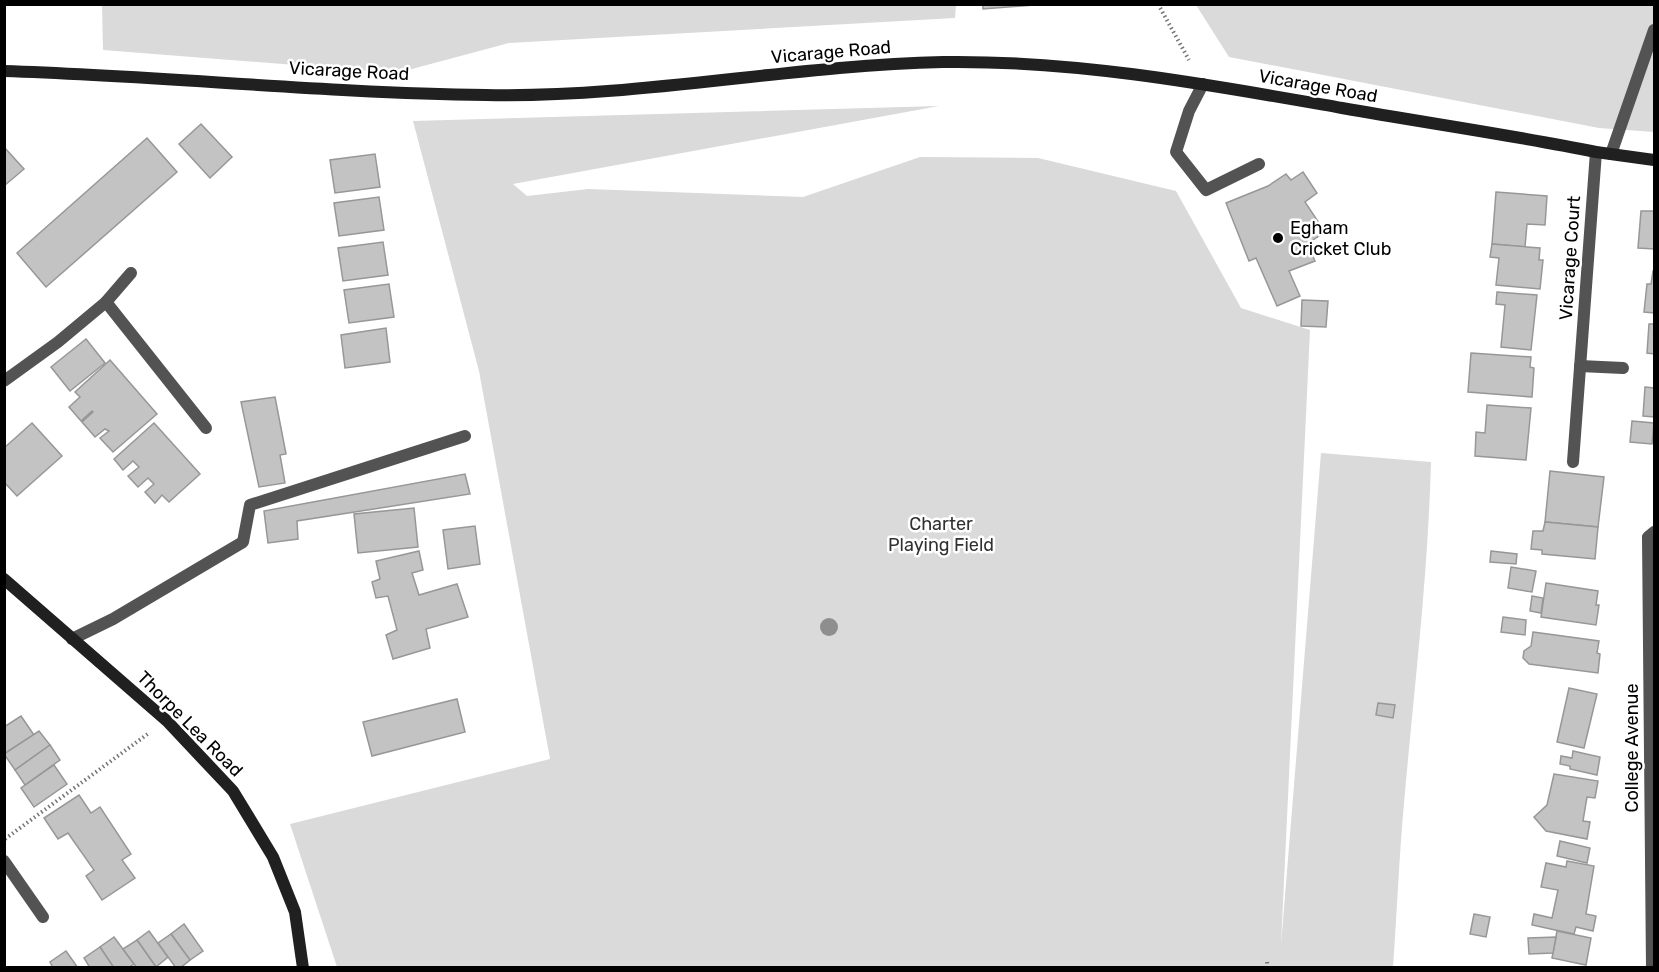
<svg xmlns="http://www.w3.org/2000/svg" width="1659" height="972" viewBox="0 0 1659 972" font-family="Rubik,sans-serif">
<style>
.green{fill:#dadada}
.building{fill:#c3c3c3;stroke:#979797;stroke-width:1.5}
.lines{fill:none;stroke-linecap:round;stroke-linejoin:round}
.path{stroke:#757575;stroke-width:4;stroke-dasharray:1.5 3;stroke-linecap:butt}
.lane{stroke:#535353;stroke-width:12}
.street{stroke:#535353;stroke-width:12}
.secondary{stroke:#202020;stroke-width:12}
.tree{fill:#8e8e8e}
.poi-dot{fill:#000;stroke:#fff;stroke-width:2}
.labels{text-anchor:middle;stroke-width:5;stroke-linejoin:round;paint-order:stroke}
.street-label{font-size:18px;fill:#000;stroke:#fff}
.poi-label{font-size:18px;fill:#000;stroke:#fff;text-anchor:start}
.park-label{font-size:18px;fill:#313131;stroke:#fff}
</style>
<rect width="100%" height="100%" fill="#fff"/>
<g class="green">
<polygon points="102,5 956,4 956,5 955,18 509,43 397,73 103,50"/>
<polygon points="1196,5 1654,5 1654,132 1599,128 1229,57"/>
<path d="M 939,106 L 513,184 L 527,196 L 588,189 L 803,197 L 920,157 L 1038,158 L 1176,191 L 1241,308 L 1310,330 L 1281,945 L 1321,453 L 1431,462 C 1428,576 1414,690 1404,803 C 1399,858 1397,913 1393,967 L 337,967 L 290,824 L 550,759 L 479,371 L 413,121 Z"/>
</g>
<g class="building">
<polygon points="983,4 1046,4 983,9"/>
<polygon points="201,124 232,157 210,178 179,144"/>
<polygon points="147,138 177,172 46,287 17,253"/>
<polygon points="4,147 24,169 4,186"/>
<polygon points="375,154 380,187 335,193 330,160"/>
<polygon points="1303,172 1317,193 1305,202 1325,232 1307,244 1315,261 1289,271 1300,296 1277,306 1256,258 1249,261 1226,203 1268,186 1286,174 1291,180"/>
<polygon points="1496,192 1547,196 1545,225 1527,224 1525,247 1492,244"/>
<polygon points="379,197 384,230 339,236 334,203"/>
<polygon points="1641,211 1654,211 1654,249 1638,248"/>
<polygon points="383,242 388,275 343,281 338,248"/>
<polygon points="1492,244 1540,248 1539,260 1543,260 1540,289 1496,285 1499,258 1490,257"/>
<polygon points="1653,271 1654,271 1654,313 1644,312 1647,284 1651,284"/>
<polygon points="389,284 394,317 349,323 344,290"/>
<polygon points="1497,292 1537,295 1531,350 1501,347 1505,305 1496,304"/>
<polygon points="1302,300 1328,301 1326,327 1301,326"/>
<polygon points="1649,324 1654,324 1654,354 1647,353"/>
<polygon points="386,328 390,362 345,368 341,335"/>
<polygon points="86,339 105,363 70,391 51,367"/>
<polygon points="1471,353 1531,357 1530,367 1534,368 1532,397 1468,392"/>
<polygon points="110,360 157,414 113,452 100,438 109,431 105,429 95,437 82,422 93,412 92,411 81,421 69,407 80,397 75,392"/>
<polygon points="1645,387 1654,388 1654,417 1643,416"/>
<polygon points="275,397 286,454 280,455 285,483 259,487 241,402"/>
<polygon points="1487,405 1531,408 1526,460 1475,456 1476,432 1485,433"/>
<polygon points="1632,421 1654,423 1652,444 1630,442"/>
<polygon points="32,423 62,456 17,496 4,482 4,448"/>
<polygon points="154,423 200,474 169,502 162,495 155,503 145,492 154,484 148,478 138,487 128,476 139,467 133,461 123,470 114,459"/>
<polygon points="1550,471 1604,477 1598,527 1545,522"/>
<polygon points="465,474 470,494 297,521 298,539 268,543 264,511"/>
<polygon points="414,508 418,547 358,553 354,514"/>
<polygon points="1545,522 1598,527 1595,559 1542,554 1542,550 1531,549 1533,531 1543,531"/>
<polygon points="475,526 480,564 448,569 443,530"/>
<polygon points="419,551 423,570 412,573 419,595 457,584 468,617 426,629 430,648 393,659 386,635 397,630 388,596 376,598 372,582 380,579 376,561"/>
<polygon points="1491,551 1517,554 1516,564 1490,562"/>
<polygon points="1511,567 1536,571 1532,592 1508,588"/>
<polygon points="1546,583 1598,591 1596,605 1599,605 1596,625 1541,617"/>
<polygon points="1532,596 1543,598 1541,613 1530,611"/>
<polygon points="1503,617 1526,620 1525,635 1501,632"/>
<polygon points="1533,632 1599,641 1597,653 1600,654 1598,673 1529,664 1523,658 1524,651 1531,646"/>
<polygon points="1569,688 1597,694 1584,748 1557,742"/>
<polygon points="457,699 465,732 372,756 363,722"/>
<polygon points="1378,703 1395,705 1393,718 1376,715"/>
<polygon points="21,716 34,735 4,754 4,727"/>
<polygon points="39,731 50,745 15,770 4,754"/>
<polygon points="50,745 60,760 25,785 15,770"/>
<polygon points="1573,751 1600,757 1597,775 1570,769 1570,766 1560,764 1561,756 1572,758"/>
<polygon points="54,765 67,784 34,807 21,788"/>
<polygon points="1554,774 1598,781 1595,798 1587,797 1583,821 1590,822 1587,839 1546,831 1534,817 1547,805"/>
<polygon points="79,795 91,813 100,807 131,854 122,860 135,878 102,900 86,876 94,870 68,833 58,839 44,818"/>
<polygon points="1560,841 1590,848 1587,863 1557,856"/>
<polygon points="1567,861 1594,866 1586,914 1596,916 1593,931 1576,927 1574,934 1532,925 1534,914 1552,918 1558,890 1541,887 1546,863 1566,867"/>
<polygon points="1474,914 1490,917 1486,937 1470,934"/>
<polygon points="184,924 203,951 190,960 171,934"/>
<polygon points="149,931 168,957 156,967 137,940"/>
<polygon points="1557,931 1591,938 1586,965 1552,958"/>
<polygon points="171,934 190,960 180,968 176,968 158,943"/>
<polygon points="114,937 134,964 128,968 114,968 100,947"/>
<polygon points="1556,937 1553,953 1529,954 1528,938"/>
<polygon points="137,940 156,967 155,968 137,968 123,949"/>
<polygon points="100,947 114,968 90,968 84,958"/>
<polygon points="66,951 78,968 53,968 50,962"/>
</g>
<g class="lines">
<g class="path">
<polyline points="1158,4 1189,60"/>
<polyline points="5,839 149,733"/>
<polyline points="1267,962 1268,968"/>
</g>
<g class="lane">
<polyline points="1203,84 1189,111 1176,152 1206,190 1259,164"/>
<polyline points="1611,154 1654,30"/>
<polyline points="72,639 113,619 243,542 250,505 465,436"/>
</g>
<g class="street">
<polyline points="106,302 206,428"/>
<polyline points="1580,366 1623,368"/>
<polyline points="4,381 58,342 106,302 131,273"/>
<polyline points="1573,462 1596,152"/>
<polyline points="4,861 43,917"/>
<polyline points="1652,968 1648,537 1654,532"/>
</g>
<g class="secondary">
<path d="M 4,71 C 165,76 325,93 486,95 C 639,98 791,65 943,62 C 1077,60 1211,85 1342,108 C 1427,123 1512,135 1596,152 L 1654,160"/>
<polyline points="4,579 167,721 233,791 273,857 295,912 303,968"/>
</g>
</g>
<circle class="tree" cx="829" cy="627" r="9"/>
<circle class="poi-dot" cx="1278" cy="238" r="6"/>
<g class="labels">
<g class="street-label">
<text transform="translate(831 52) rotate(-5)" y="6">Vicarage Road</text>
<text transform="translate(349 71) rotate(3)" y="6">Vicarage Road</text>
<text transform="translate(1318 86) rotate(10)" y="6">Vicarage Road</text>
<text transform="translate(1570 258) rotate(-86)" y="6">Vicarage Court</text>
<text transform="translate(190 724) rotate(45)" y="6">Thorpe Lea Road</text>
<text transform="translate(1632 748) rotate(-90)" y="6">College Avenue</text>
</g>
<g class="poi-label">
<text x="1290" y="234">Egham<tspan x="1290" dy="21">Cricket Club</tspan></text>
</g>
<g class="park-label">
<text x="941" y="530">Charter<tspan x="941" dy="21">Playing Field</tspan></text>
</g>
</g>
<rect width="1659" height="972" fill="none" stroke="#000000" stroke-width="12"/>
</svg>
